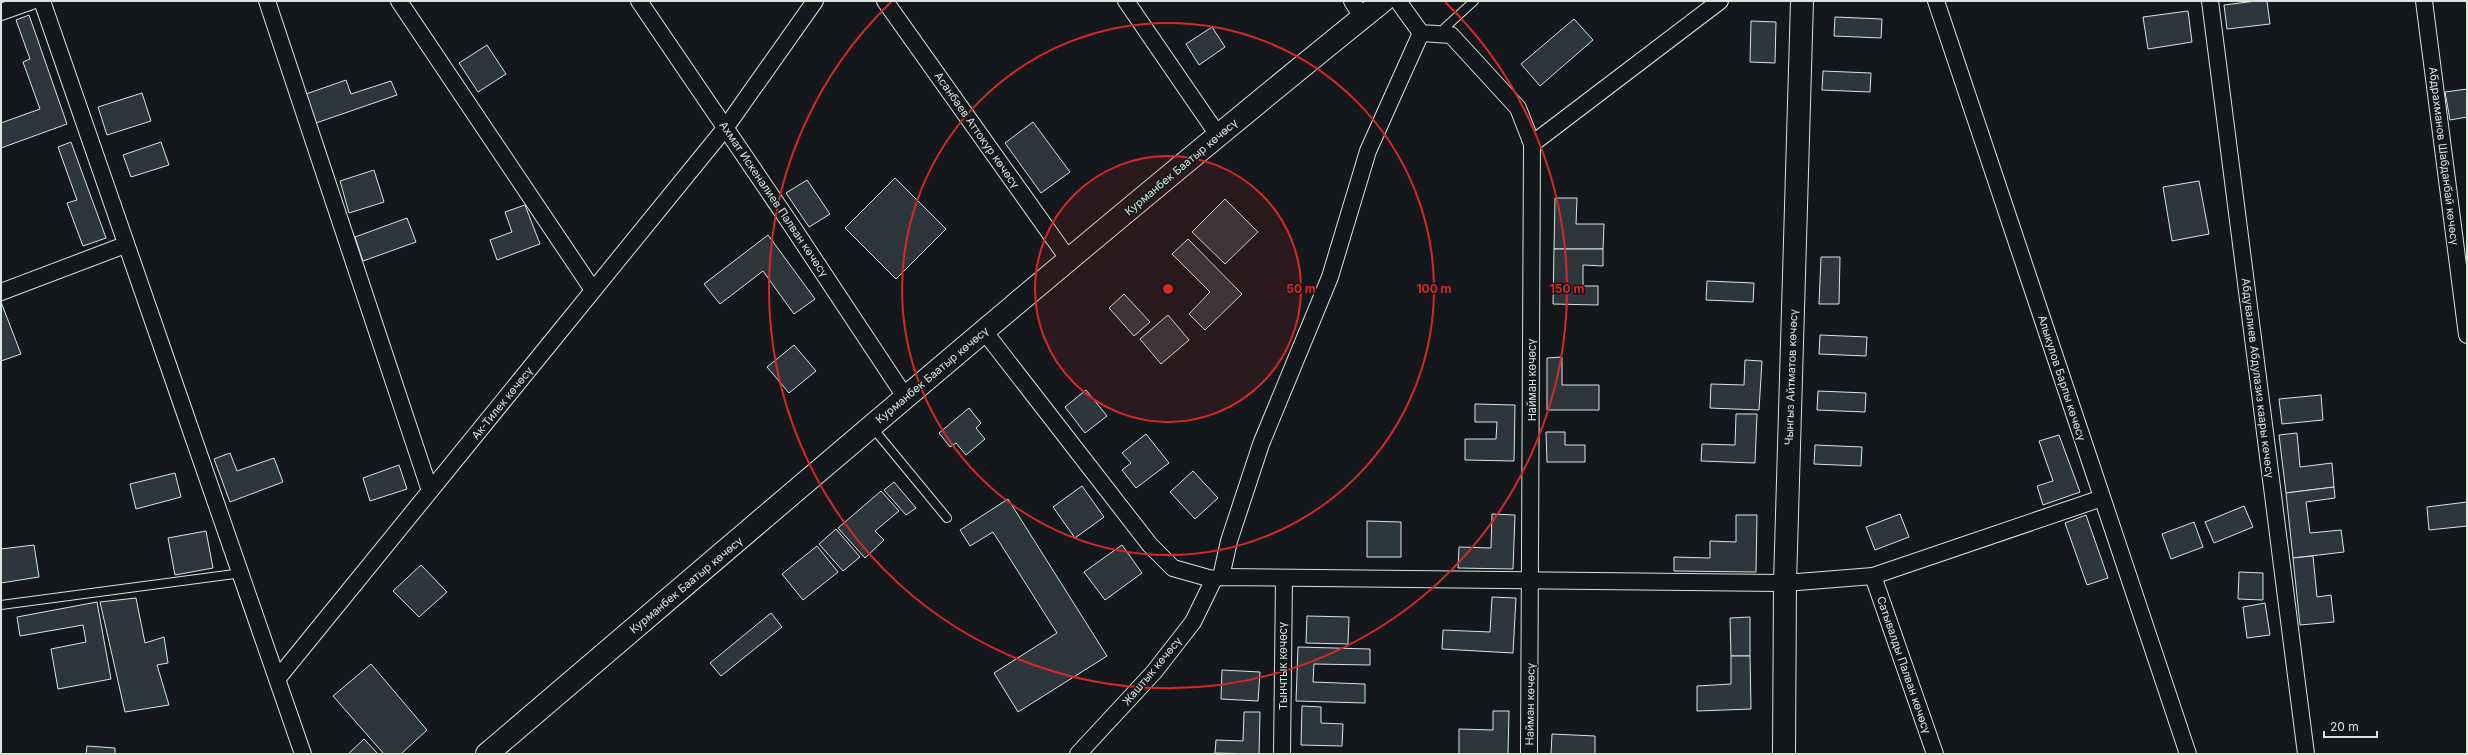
<svg xmlns="http://www.w3.org/2000/svg" width="2468" height="755" viewBox="0 0 2468 755" font-family="Inter,sans-serif">
<style>
.building{fill:#2c363c;stroke:#d8e6dc}
.lines{fill:none;stroke-linecap:round;stroke-linejoin:round}
.lane-casing{stroke:#d8e6dc;stroke-width:10}
.street-casing{stroke:#d8e6dc;stroke-width:18}
.secondary-casing{stroke:#d8e6dc;stroke-width:24}
.highway-casing{stroke:#d8e6dc;stroke-width:24}
.lane{stroke:#14181c;stroke-width:8}
.street{stroke:#14181c;stroke-width:16}
.secondary{stroke:#14181c;stroke-width:22}
.highway{stroke:#14181c;stroke-width:22}
.ring{fill:none;stroke:#d62828;stroke-width:2}
.labels{text-anchor:middle;stroke-width:3;stroke-linejoin:round;paint-order:stroke}
.street-label{font-size:11px;fill:#d8e6dc;stroke:#14181c}
.centre{fill:#d62828;stroke:#14181c;stroke-width:2}
.ring-label{font-size:12px;text-anchor:middle;font-weight:bold;fill:#d62828;stroke:#14181c;stroke-width:3;stroke-linejoin:round;paint-order:stroke}
</style>
<rect width="100%" height="100%" fill="#14181c"/>
<g class="building">
<polygon points="2256,1 2267,1 2270,24 2227,29 2224,5"/>
<polygon points="2188,11 2192,42 2148,49 2143,17"/>
<polygon points="29,15 67,124 1,148 1,123 40,109 23,62 30,59 16,20"/>
<polygon points="1835,17 1882,19 1881,38 1834,36"/>
<polygon points="1574,19 1593,40 1540,86 1521,64"/>
<polygon points="1751,21 1776,22 1775,63 1750,62"/>
<polygon points="1212,27 1225,47 1199,65 1186,44"/>
<polygon points="487,45 506,74 478,92 459,63"/>
<polygon points="1823,71 1871,73 1870,92 1822,90"/>
<polygon points="346,80 351,94 391,81 397,95 316,123 306,94"/>
<polygon points="2467,89 2467,117 2450,120 2445,92"/>
<polygon points="142,93 151,121 107,135 98,107"/>
<polygon points="1033,122 1070,172 1041,193 1005,143"/>
<polygon points="71,142 106,238 83,246 67,203 77,200 58,147"/>
<polygon points="161,142 169,165 131,177 123,155"/>
<polygon points="374,170 384,202 349,213 340,181"/>
<polygon points="895,178 946,229 896,279 845,228"/>
<polygon points="807,180 830,214 809,227 786,193"/>
<polygon points="2199,181 2209,234 2172,241 2163,187"/>
<polygon points="1555,198 1577,198 1576,224 1604,224 1603,249 1554,249"/>
<polygon points="1225,199 1258,232 1225,264 1192,232"/>
<polygon points="525,205 540,244 497,260 490,240 512,232 505,212"/>
<polygon points="407,218 416,242 363,261 355,237"/>
<polygon points="768,235 815,299 794,314 763,271 720,304 704,284"/>
<polygon points="1188,239 1242,294 1205,330 1189,314 1210,292 1172,254"/>
<polygon points="1554,249 1603,249 1603,266 1583,265 1583,286 1598,286 1598,305 1553,304"/>
<polygon points="1821,257 1840,257 1839,304 1819,304"/>
<polygon points="1707,281 1754,283 1753,302 1706,300"/>
<polygon points="1124,294 1150,322 1134,336 1109,308"/>
<polygon points="1,302 21,354 1,361"/>
<polygon points="1168,315 1189,340 1161,364 1140,339"/>
<polygon points="1820,335 1867,337 1866,356 1819,354"/>
<polygon points="794,345 816,371 789,393 767,367"/>
<polygon points="1562,357 1562,385 1599,385 1599,410 1547,410 1547,358"/>
<polygon points="1745,360 1762,361 1759,410 1710,408 1711,384 1744,385"/>
<polygon points="1086,390 1107,416 1085,433 1065,407"/>
<polygon points="1818,391 1866,393 1865,412 1817,410"/>
<polygon points="2321,395 2323,420 2282,424 2279,399"/>
<polygon points="1475,404 1515,405 1514,461 1465,460 1465,439 1496,439 1497,422 1475,422"/>
<polygon points="969,408 981,423 976,428 985,439 966,455 956,443 950,447 939,433"/>
<polygon points="1736,414 1757,414 1755,463 1701,461 1702,444 1735,445"/>
<polygon points="1546,432 1565,432 1565,445 1585,445 1585,462 1547,462"/>
<polygon points="2297,433 2300,467 2332,463 2334,487 2286,493 2279,435"/>
<polygon points="1146,434 1169,463 1136,488 1122,470 1131,463 1122,453"/>
<polygon points="2059,435 2080,492 2043,505 2037,486 2053,481 2039,441"/>
<polygon points="1815,445 1862,447 1861,466 1814,464"/>
<polygon points="230,453 237,471 274,458 283,482 230,502 214,459"/>
<polygon points="399,465 407,489 370,501 363,478"/>
<polygon points="1193,471 1218,498 1195,519 1170,492"/>
<polygon points="175,473 181,497 136,509 130,484"/>
<polygon points="894,482 916,508 906,515 884,490"/>
<polygon points="1082,486 1104,517 1075,538 1053,507"/>
<polygon points="2334,487 2335,498 2306,502 2310,533 2341,530 2344,552 2293,558 2286,493"/>
<polygon points="881,491 899,511 875,531 884,540 865,558 838,528"/>
<polygon points="1008,499 1107,656 1018,712 994,673 1057,633 993,532 970,546 960,530"/>
<polygon points="2467,502 2467,526 2429,530 2427,507"/>
<polygon points="2244,506 2253,527 2214,543 2205,522"/>
<polygon points="1492,514 1515,515 1513,569 1458,568 1459,547 1491,548"/>
<polygon points="1900,514 1909,537 1875,550 1866,527"/>
<polygon points="1736,515 1757,515 1756,572 1674,571 1674,557 1710,558 1710,541 1736,542"/>
<polygon points="2086,515 2108,578 2087,585 2065,523"/>
<polygon points="1367,521 1401,522 1401,557 1367,557"/>
<polygon points="2194,522 2203,547 2171,559 2162,534"/>
<polygon points="836,529 860,557 843,571 819,544"/>
<polygon points="206,531 213,568 175,575 168,538"/>
<polygon points="34,545 39,577 1,583 1,549"/>
<polygon points="1122,545 1142,573 1105,600 1084,572"/>
<polygon points="817,546 838,572 803,600 782,574"/>
<polygon points="2313,556 2317,597 2331,595 2334,622 2300,625 2293,558"/>
<polygon points="421,565 447,592 419,617 393,591"/>
<polygon points="2239,572 2263,573 2263,600 2238,599"/>
<polygon points="1492,597 1516,598 1513,653 1442,649 1443,630 1490,632"/>
<polygon points="136,598 145,643 164,637 168,663 157,665 169,705 125,712 100,602"/>
<polygon points="97,602 111,679 58,689 51,649 86,642 83,625 20,636 17,617"/>
<polygon points="2265,603 2270,635 2247,638 2243,607"/>
<polygon points="771,613 782,627 721,676 710,663"/>
<polygon points="1307,616 1349,617 1348,644 1306,643"/>
<polygon points="1750,617 1750,656 1731,656 1730,618"/>
<polygon points="1298,647 1370,649 1370,665 1314,664 1313,682 1365,684 1365,703 1296,701"/>
<polygon points="1731,656 1750,656 1751,709 1697,711 1697,686 1731,684"/>
<polygon points="371,664 427,730 401,754 384,754 333,696"/>
<polygon points="1222,670 1260,672 1258,701 1221,699"/>
<polygon points="1302,706 1321,707 1321,723 1343,724 1342,746 1301,745"/>
<polygon points="1493,711 1509,711 1508,754 1459,754 1459,729 1493,730"/>
<polygon points="1244,712 1260,712 1259,754 1215,753 1216,740 1243,741"/>
<polygon points="1552,734 1595,736 1595,754 1551,754"/>
<polygon points="364,739 378,754 348,754"/>
<polygon points="87,746 115,748 115,754 86,754"/>
</g>
<g class="lines">
<g class="lane-casing">
<g id="lane">
<polyline points="1439,33 1474,1"/>
<polyline points="872,427 947,518"/>
<polyline points="1,605 242,573"/>
</g>
</g>
<g class="street-casing">
<g id="street">
<path d="M 42,1 C 127,253 218,502 303,754"/>
<polyline points="267,1 430,491"/>
<polyline points="399,1 593,290"/>
<polyline points="639,1 792,226 906,398"/>
<polyline points="885,1 1069,260"/>
<polyline points="1126,1 1218,135"/>
<polyline points="1352,1 1362,17"/>
<polyline points="1398,1 1421,33 1451,35 1518,108 1532,144 1529,754"/>
<polyline points="1936,1 2188,754"/>
<polyline points="2210,1 2306,754"/>
<polyline points="2424,1 2467,335"/>
<polyline points="1,12 32,1"/>
<polyline points="1532,144 1720,1"/>
<polyline points="1,292 125,245"/>
<polyline points="984,331 1150,545 1173,568 1212,579 1221,577 1785,583 1873,576 2102,498"/>
<polyline points="1873,576 1935,754"/>
<polyline points="1221,577 1229,541 1261,444 1330,277 1368,151 1421,33"/>
<polyline points="278,678 726,127 815,1"/>
<polyline points="1078,754 1154,672 1193,622 1214,579"/>
<polyline points="1282,754 1284,579"/>
</g>
</g>
<g class="secondary-casing">
<polyline id="secondary" points="1784,754 1785,583 1802,1"/>
</g>
<g class="highway-casing">
<path id="highway" d="M 487,754 C 784,501 1079,246 1383,1"/>
</g>
<use href="#lane" class="lane"/>
<use href="#street" class="street"/>
<use href="#secondary" class="secondary"/>
<use href="#highway" class="highway"/>
</g>
<circle cx="1168" cy="289" r="133" fill="#d62828" fill-opacity=".12"/>
<g class="ring">
<circle cx="1168" cy="289" r="133"/>
<circle cx="1168" cy="289" r="266"/>
<path d="M1445 2A399 399 0 1 1 891 2"/>
</g>
<g class="labels">
<g class="street-label">
<text transform="translate(977 130) rotate(55)" y="4">Асанбаев Аттокур көчөсү</text>
<text transform="translate(2444 156) rotate(83)" y="4">Абдрахманов Шабданбай көчөсү</text>
<text transform="translate(1181 167) rotate(-40)" y="4">Курманбек Баатыр көчөсү</text>
<text transform="translate(774 199) rotate(56)" y="4">Ахмат Искеналиев Палван көчөсү</text>
<text transform="translate(932 375) rotate(-40)" y="4">Курманбек Баатыр көчөсү</text>
<text transform="translate(1791 377) rotate(-88)" y="4">Чынгыз Айтматов көчөсү</text>
<text transform="translate(2062 378) rotate(72)" y="4">Алыкулов Барпы көчөсү</text>
<text transform="translate(2258 378) rotate(83)" y="4">Абдувалиев Абдулазиз каары көчөсү</text>
<text transform="translate(1532 380) rotate(-90)" y="4">Найман көчөсү</text>
<text transform="translate(502 403) rotate(-51)" y="4">Ак-Тилек көчөсү</text>
<text transform="translate(686 585) rotate(-40)" y="4">Курманбек Баатыр көчөсү</text>
<text transform="translate(1904 665) rotate(71)" y="4">Сатывалды Палван көчөсү</text>
<text transform="translate(1283 666) rotate(-90)" y="4">Тынчтык көчөсү</text>
<text transform="translate(1152 671) rotate(-50)" y="4">Жаштык көчөсү</text>
<text transform="translate(1530 704) rotate(-89)" y="4">Найман көчөсү</text>
</g>
</g>
<circle cx="1168" cy="289" r="6" class="centre"/>
<g class="ring-label">
<text x="1301" y="293">50 m</text>
<text x="1434" y="293">100 m</text>
<text x="1567" y="293">150 m</text>
</g>
<rect width="2468" height="755" fill="none" stroke="#d8e6dc" stroke-width="4"/>
<path d="M2324 731v6h53v-6" fill="none" stroke="#d8e6dc" stroke-width="2"/>
<text x="2330" y="731" font-size="12" fill="#d8e6dc" stroke="#14181c" stroke-width="3" paint-order="stroke">20 m</text>
</svg>
